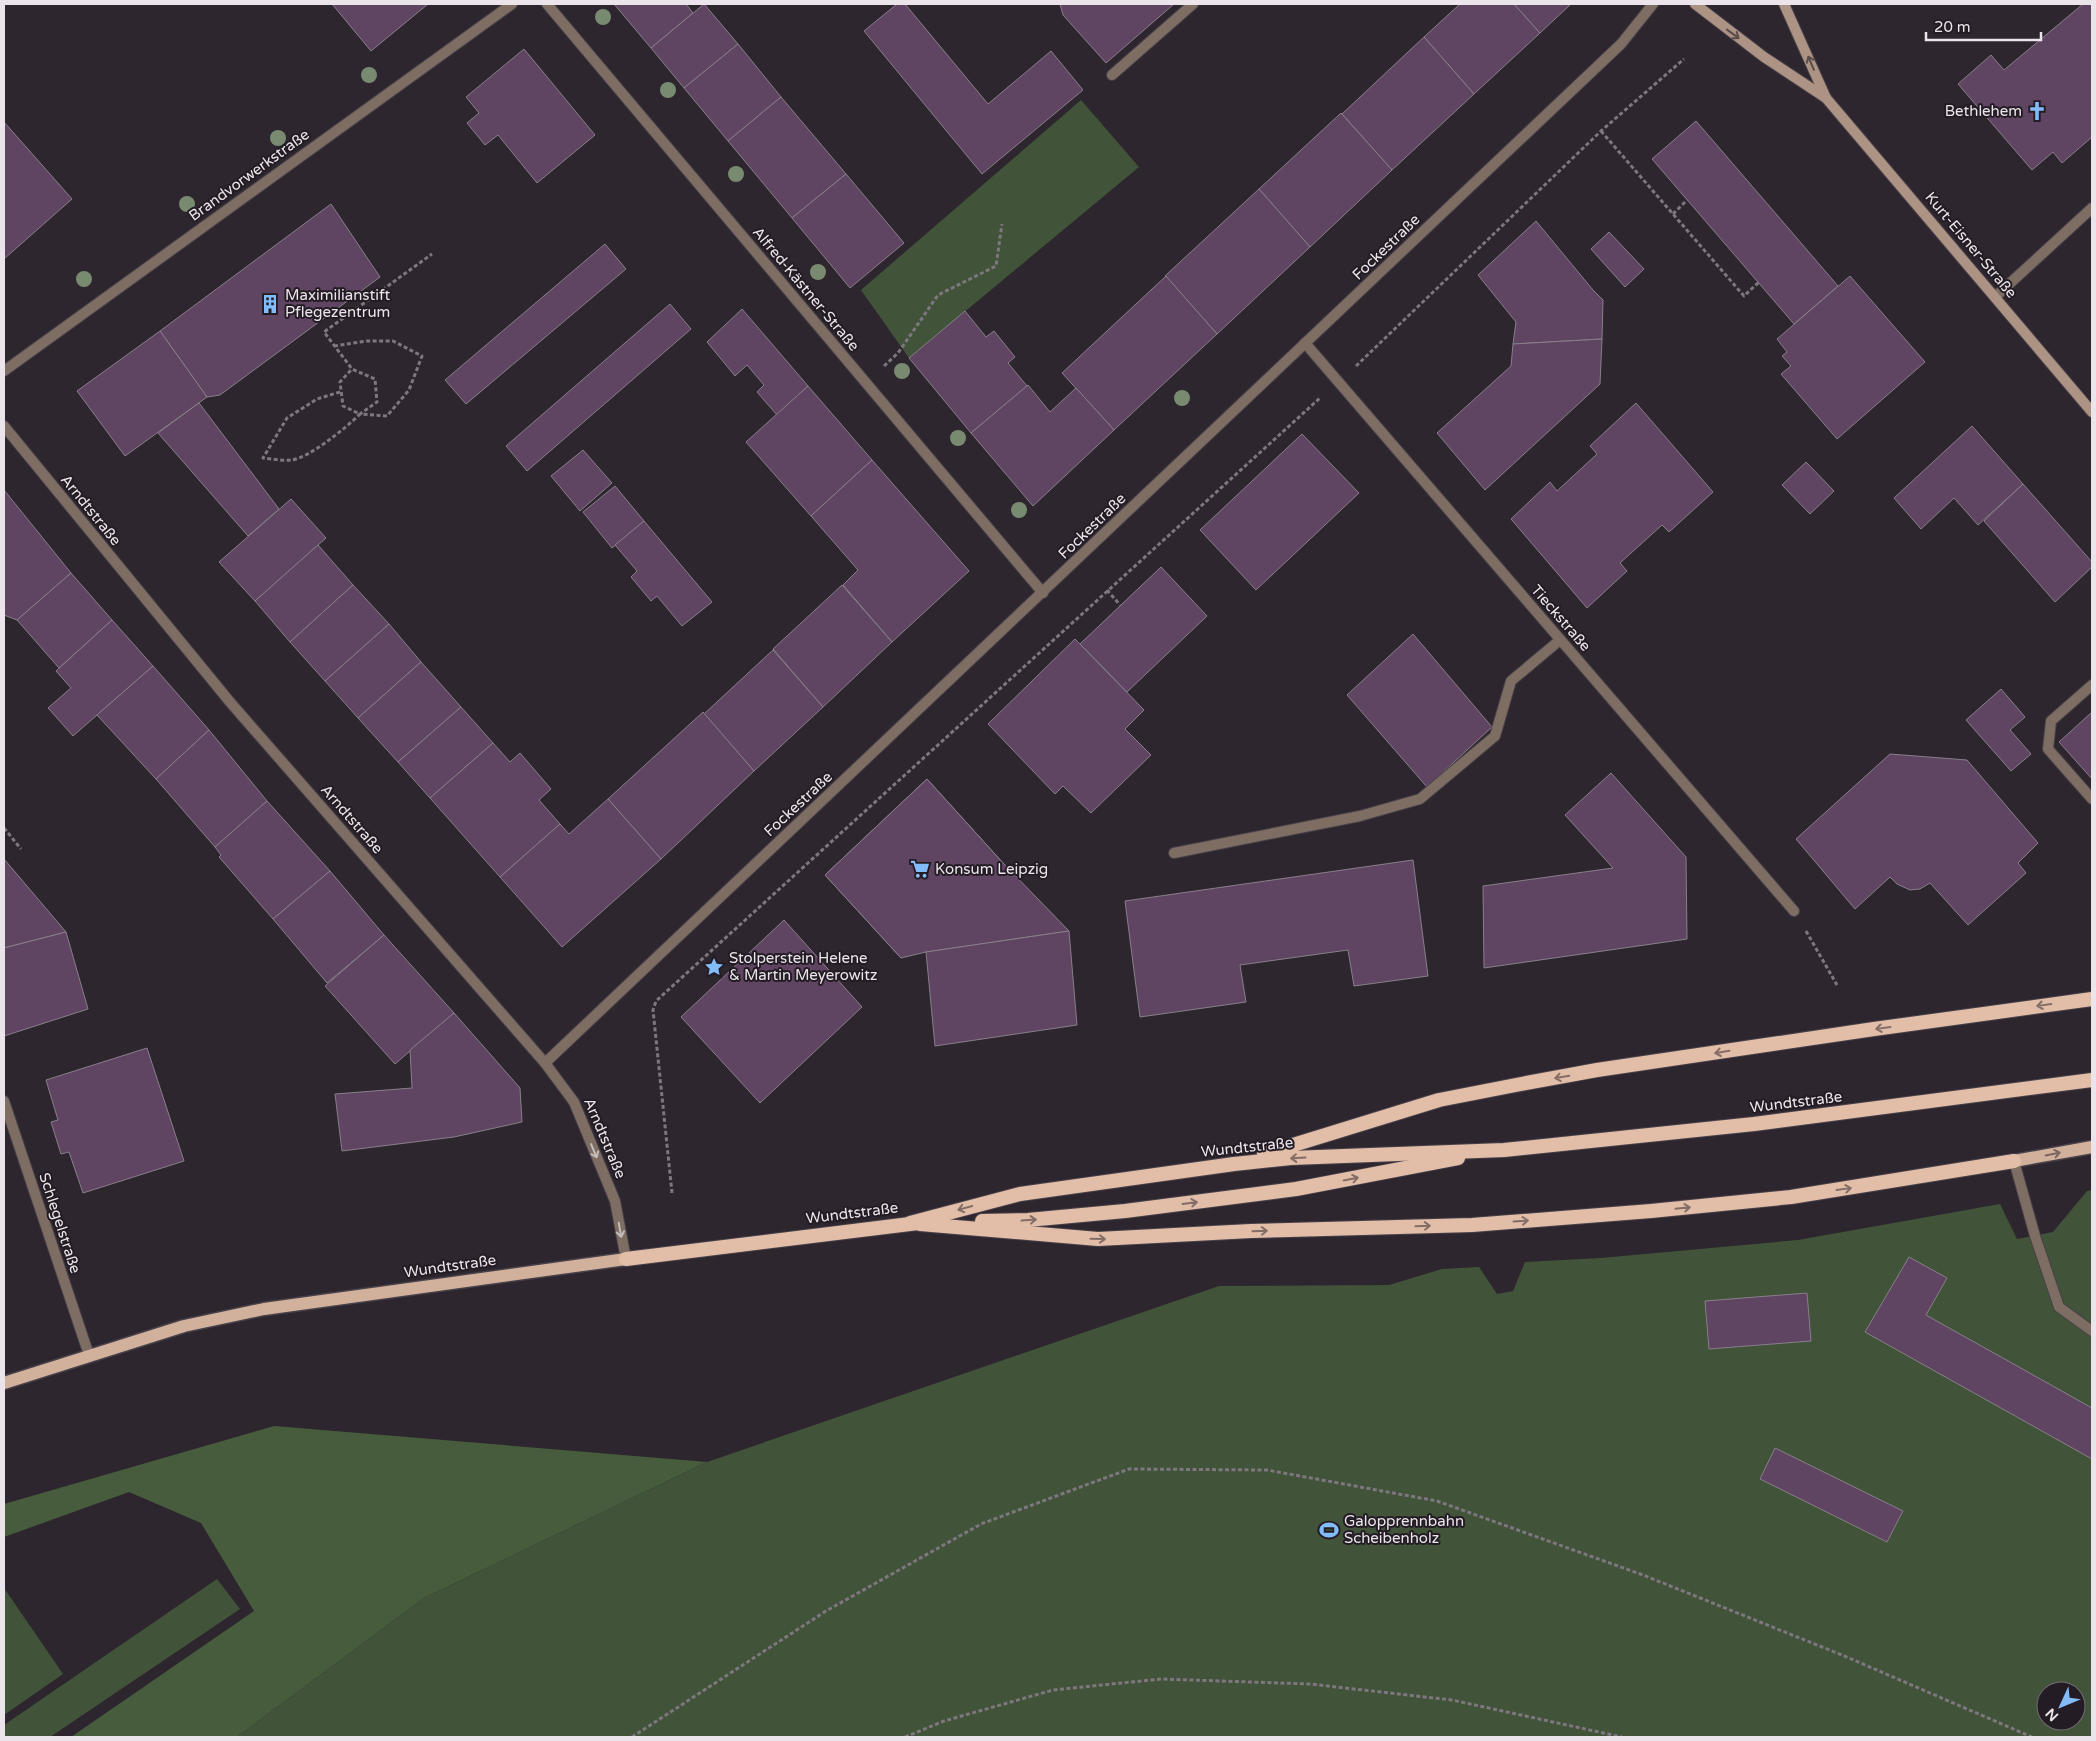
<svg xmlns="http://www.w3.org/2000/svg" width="2096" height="1741" viewBox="0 0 2096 1741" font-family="'Varela Round',sans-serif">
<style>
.green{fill:#415339;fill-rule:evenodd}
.forest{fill:#465c3c}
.building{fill:#5f4562;stroke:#887f8a}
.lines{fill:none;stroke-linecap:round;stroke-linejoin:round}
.service-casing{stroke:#484149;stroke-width:12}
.minor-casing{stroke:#484149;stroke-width:12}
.secondary-casing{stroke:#484149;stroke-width:12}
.primary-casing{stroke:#484149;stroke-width:15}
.trunk-casing{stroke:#484149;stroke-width:16}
.path{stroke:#7e777f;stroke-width:3;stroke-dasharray:4 2.5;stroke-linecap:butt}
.service{stroke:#7d6d63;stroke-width:10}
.minor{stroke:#7d6d63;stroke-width:10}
.secondary{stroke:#ad9384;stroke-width:10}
.primary{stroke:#d2b19c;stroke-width:12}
.trunk{stroke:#e2bea8;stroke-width:14}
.tree{fill:#788a6f}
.oneway{stroke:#5b4c4b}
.oneway2{stroke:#836d66}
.oneway3{stroke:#c4bbbb}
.oneway4{stroke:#7b6660}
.labels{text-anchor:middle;stroke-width:4;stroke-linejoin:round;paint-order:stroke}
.poi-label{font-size:15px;fill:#ebe5eb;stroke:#241c25;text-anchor:start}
.street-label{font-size:15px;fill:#ebe5eb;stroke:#241c25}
</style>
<rect width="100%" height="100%" fill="#2e262f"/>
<g class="green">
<polygon points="1081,100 1139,167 909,358 861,290"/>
<path d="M 2092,1190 L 2092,1737 L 237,1737 L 424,1598 L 707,1462 L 1219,1286 L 1389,1285 L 1442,1269 L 1479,1267 L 1497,1294 L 1513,1291 L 1525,1262 L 1601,1258 L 1798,1240 L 2000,1204 L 2017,1239 L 2053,1232 L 2087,1191 ZM 2046,1691 L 2076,1691 L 2076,1721 L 2046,1721 Z"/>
<polygon points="217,1579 240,1609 50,1737 4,1737 4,1725"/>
<polygon points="4,1588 63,1674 4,1715"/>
</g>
<polygon class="forest" points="274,1426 707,1462 424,1598 237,1737 71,1737 254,1611 201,1523 129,1492 4,1537 4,1504"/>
<g class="building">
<polygon points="332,4 428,4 371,51"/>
<polygon points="614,4 686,4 693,13 651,48"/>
<polygon points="704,4 738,44 684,88 651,48"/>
<polygon points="897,4 905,4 988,104 1051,51 1083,90 982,174 864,31"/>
<polygon points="1060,4 1174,4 1106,63 1063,15"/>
<polygon points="1460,4 1514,4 1540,33 1474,94 1424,37"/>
<polygon points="1514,4 1571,4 1540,33"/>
<polygon points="2083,4 2092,4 2092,137 2062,163 2053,152 2032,170 1958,84 1991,55 2004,70"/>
<polygon points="1424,37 1474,94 1392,170 1342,114"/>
<polygon points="738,44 781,97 728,141 684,88"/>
<polygon points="524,49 595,135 537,183 498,135 485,145 467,123 479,113 466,97"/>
<polygon points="781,97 846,174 792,218 728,141"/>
<polygon points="1341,113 1392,170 1310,247 1259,189"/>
<polygon points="1696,121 1838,286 1794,324 1652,159"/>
<polygon points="4,122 72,199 4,259"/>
<polygon points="846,174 904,243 850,288 792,218"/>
<polygon points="1259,189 1310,247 1217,334 1165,276"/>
<polygon points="331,204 380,277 220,395 207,397 160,331"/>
<polygon points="1536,221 1593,290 1603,300 1602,339 1513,344 1516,322 1478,275"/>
<polygon points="1609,232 1644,269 1625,287 1591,249"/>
<polygon points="605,244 626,269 466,404 445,380"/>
<polygon points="1166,276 1217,334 1114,430 1062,373"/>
<polygon points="1850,276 1925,362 1837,439 1781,374 1791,366 1782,356 1787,352 1777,339"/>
<polygon points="670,304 691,329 527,471 506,446"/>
<polygon points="742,309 808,386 777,415 757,392 764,385 747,365 735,376 707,342"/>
<polygon points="965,311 986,337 994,331 1015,357 1008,363 1027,386 971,433 909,358"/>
<polygon points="160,331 207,397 125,456 77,391"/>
<polygon points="1602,339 1600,384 1485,490 1437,433 1511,366 1513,344"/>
<polygon points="1028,385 1050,412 1076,388 1114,430 1033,506 971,433"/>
<polygon points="808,386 872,460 811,516 746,442"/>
<polygon points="199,403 279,509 248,536 158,433"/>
<polygon points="1636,403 1713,492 1669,532 1662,525 1620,563 1627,571 1587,608 1511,519 1550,482 1557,491 1597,454 1590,446"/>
<polygon points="1972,426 2023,484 1978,525 1954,498 1921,529 1894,498"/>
<polygon points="1302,434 1359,493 1256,590 1200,530"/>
<polygon points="583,450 612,483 580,511 551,476"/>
<polygon points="872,460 969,571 892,642 843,585 858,570 811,516"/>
<polygon points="1806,462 1834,491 1810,514 1782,485"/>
<polygon points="2023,484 2092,562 2092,567 2055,602 1984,521"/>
<polygon points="615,486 644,521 612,548 583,512"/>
<polygon points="4,490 71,573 17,620 4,615"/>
<polygon points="291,499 326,538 255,601 219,562"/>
<polygon points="644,521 712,602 682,626 657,596 651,601 631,577 637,571 615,545"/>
<polygon points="318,545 353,585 290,642 255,601"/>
<polygon points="1161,567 1207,616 1127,692 1080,644"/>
<polygon points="71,573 112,620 59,668 17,620"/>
<polygon points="353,585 389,624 325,681 290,642"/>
<polygon points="842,585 892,642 823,707 773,649"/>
<polygon points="112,620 153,666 73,736 48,708 71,688 56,671"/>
<polygon points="389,624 421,662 358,718 325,681"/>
<polygon points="1413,634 1492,727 1427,787 1347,695"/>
<polygon points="1075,639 1144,710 1125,729 1151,755 1091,813 1063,786 1055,794 988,724"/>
<polygon points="773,650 823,707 754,771 704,714"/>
<polygon points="421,662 461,707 398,762 358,718"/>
<polygon points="153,666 209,730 156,779 97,715"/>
<polygon points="2001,689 2025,717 2010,730 2031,754 2011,771 1966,720"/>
<polygon points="461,707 493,743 430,798 398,762"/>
<polygon points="703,712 754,771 661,859 608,799"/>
<polygon points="2092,712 2092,779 2059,742"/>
<polygon points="209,730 267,801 215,847 156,779"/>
<polygon points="493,743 510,762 520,753 551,789 539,800 560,824 500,877 430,798"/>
<polygon points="1890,754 1967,760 2038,843 2018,863 2026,873 1968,925 1930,883 1920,889 1910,890 1897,884 1890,877 1855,909 1796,839"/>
<polygon points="1611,773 1686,857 1687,939 1484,968 1483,886 1613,868 1565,815"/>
<polygon points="927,779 1003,863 901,958 825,875"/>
<polygon points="927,779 1003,863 1069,931 926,952 901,958 825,875"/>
<polygon points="608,799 661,859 562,947 500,877 560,824 569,834"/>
<polygon points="267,801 330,871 273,919 219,857 221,855 215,847"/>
<polygon points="4,859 66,932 4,948"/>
<polygon points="1413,860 1428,976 1354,986 1348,950 1240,965 1246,1002 1140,1017 1125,901"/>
<polygon points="330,871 384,935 327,983 273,919"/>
<polygon points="784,920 862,1007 760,1103 681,1017"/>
<polygon points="1069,931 1077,1025 935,1046 926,952"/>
<polygon points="66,932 88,1009 4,1036 4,948"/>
<polygon points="384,935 454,1013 395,1064 325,986"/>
<polygon points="454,1013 520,1088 522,1122 454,1137 342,1151 335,1094 412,1088 410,1050"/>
<polygon points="147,1048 184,1161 83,1193 69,1152 61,1154 51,1122 58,1120 46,1080"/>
<polygon points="1909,1257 1947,1278 1926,1315 2092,1408 2092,1459 1865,1332"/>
<polygon points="1807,1293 1811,1341 1709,1349 1705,1301"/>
<polygon points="1775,1448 1903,1511 1887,1542 1760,1479"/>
</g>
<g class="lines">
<g class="service-casing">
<g id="service">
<polyline points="1112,75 1193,4"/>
<polyline points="1995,297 2092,208"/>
<polyline points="2092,685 2051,721 2048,749 2092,799"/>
<polyline points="1174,853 1360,816 1420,799 1495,736 1511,681 1560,640"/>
<polyline points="2014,1161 2035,1236 2059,1307 2092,1331"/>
</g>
</g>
<g class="minor-casing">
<g id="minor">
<polyline points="547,4 1043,593"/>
<polyline points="1305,343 1794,911"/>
<polyline points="4,371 512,4"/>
<polyline points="4,426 230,702 545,1063 574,1102 615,1201 626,1259"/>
<polyline points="545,1063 1621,44 1653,4"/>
<polyline points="4,1101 89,1355"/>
</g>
</g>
<g class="secondary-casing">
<g id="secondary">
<polyline points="1695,4 1764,57 1826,98 2092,412"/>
<polyline points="1784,4 1826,98"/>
</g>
</g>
<g class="primary-casing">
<g id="primary">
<polyline points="2014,1161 2092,1147"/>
<polyline points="4,1383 184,1326 264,1309 626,1259"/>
</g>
</g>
<g class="trunk-casing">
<g id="trunk">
<polyline points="1264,1154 1439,1100 1521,1084 1597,1070 1874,1029 2092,999"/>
<polyline points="982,1221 1028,1220 1125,1211 1296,1189 1458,1158"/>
<polyline points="910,1223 1020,1194 1234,1164 1291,1158 1504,1150 1754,1124 2092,1080"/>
<polyline points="920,1224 1098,1239 1251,1231 1472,1225 1651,1211 1791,1197 2014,1161"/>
<polyline points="626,1259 918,1223"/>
</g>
</g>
<g class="path">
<polyline points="1601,131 1744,296 1759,282"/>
<polyline points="1673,214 1687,200"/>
<polyline points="334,346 367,341 393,341 422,356 409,390 387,416 360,414 377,402 375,379 352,369 324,332 432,254"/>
<polyline points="884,366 898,353 938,295 996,266 1002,224"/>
<polyline points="1356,366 1601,131 1684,59"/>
<path d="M 340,392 L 317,399 L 287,418 L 263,458 C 272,459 282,461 291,460 C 308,459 347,427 360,414 L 343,406 L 340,382 L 352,369"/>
<polyline points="1107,590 1120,605"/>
<polyline points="4,828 21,849"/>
<polyline points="1806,931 1837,985"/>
<polyline points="672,1193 653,1010 656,1001 1320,398"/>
<polyline points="632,1737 826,1611 981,1524 1129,1469 1267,1470 1437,1501 1643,1575 1842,1655 2032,1737"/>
<polyline points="905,1737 944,1721 1053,1690 1161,1679 1310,1684 1452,1700 1622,1737"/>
</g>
<use href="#service" class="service"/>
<use href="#minor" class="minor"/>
<use href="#secondary" class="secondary"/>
<use href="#primary" class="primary"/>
<use href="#trunk" class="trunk"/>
</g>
<g class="tree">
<circle cx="603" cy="17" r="8"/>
<circle cx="369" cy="75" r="8"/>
<circle cx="668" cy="90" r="8"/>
<circle cx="278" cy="138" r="8"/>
<circle cx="736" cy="174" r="8"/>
<circle cx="187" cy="204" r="8"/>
<circle cx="818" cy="272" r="8"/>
<circle cx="84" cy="279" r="8"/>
<circle cx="902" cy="371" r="8"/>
<circle cx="1182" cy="398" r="8"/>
<circle cx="958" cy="438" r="8"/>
<circle cx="1019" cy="510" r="8"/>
</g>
<defs><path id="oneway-shaft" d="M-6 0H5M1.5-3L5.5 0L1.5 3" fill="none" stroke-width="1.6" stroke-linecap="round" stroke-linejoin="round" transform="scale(1.25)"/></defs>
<g class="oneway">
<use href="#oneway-shaft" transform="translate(1733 34) rotate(36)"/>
<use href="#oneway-shaft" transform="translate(1811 63) rotate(-113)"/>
</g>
<g class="oneway2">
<use href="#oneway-shaft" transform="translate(2044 1005) rotate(172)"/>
<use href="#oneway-shaft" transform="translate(1883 1028) rotate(172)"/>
<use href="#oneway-shaft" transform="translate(1722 1052) rotate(171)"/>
<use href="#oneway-shaft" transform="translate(1562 1077) rotate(170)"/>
<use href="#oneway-shaft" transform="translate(1298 1158) rotate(177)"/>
<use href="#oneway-shaft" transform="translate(1351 1179) rotate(-11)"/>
<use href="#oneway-shaft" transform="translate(1844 1189) rotate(-8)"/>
<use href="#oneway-shaft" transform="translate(1190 1203) rotate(-7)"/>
<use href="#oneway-shaft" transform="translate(965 1208) rotate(165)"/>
<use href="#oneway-shaft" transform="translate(1683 1208) rotate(-6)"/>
<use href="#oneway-shaft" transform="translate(1029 1220) rotate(-4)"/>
<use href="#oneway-shaft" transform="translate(1521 1221) rotate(-4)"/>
<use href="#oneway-shaft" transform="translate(1423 1226) rotate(-2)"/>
<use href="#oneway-shaft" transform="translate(1260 1231) rotate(-2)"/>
<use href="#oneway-shaft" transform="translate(1098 1239) rotate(1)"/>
</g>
<g class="oneway3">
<use href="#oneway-shaft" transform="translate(594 1151) rotate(67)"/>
<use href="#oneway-shaft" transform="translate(620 1230) rotate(80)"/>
</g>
<use class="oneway4" href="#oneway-shaft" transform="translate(2053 1154) rotate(-11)"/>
<defs>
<g id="church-bare" transform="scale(1.5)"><path d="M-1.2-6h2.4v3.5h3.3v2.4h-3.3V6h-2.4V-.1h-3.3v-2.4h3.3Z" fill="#83bcfb" stroke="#241c25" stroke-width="2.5" paint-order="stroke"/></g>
<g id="building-bare" transform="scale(1.5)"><path d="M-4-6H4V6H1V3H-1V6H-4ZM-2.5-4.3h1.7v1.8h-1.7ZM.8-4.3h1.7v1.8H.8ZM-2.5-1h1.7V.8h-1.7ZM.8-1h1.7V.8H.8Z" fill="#83bcfb" stroke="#241c25" stroke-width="2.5" paint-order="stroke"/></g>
<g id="supermarket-bare" transform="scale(1.5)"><path d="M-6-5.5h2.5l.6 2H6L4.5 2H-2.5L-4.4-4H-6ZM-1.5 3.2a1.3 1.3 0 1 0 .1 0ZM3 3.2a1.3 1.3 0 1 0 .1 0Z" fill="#83bcfb" stroke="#241c25" stroke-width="2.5" paint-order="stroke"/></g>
<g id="sight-bare" transform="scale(1.5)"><path d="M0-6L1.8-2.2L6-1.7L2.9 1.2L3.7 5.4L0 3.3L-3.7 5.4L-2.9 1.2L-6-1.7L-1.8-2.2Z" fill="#83bcfb" stroke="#241c25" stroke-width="2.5" paint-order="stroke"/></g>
<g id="stadium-bare" transform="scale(1.5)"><path d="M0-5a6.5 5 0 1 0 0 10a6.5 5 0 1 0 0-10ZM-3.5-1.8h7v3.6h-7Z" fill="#83bcfb" stroke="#241c25" stroke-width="2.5" paint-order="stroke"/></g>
</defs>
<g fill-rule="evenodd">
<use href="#church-bare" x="2037" y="111"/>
<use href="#building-bare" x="270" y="304"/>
<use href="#supermarket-bare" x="920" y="869"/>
<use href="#sight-bare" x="714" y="967"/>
<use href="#stadium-bare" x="1329" y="1530"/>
</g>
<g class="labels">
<g class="poi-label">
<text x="2022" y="116" text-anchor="end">Bethlehem</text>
<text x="285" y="300">Maximilianstift<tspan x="285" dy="17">Pflegezentrum</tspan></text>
<text x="935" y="874">Konsum Leipzig</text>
<text x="729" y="963">Stolperstein Helene<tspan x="729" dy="17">&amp; Martin Meyerowitz</tspan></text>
<text x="1344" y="1526">Galopprennbahn<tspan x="1344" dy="17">Scheibenholz</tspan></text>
</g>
<g class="street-label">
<text transform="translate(249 175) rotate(-36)" y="5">Brandvorwerkstraße</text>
<text transform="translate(1971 245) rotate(50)" y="5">Kurt-Eisner-Straße</text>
<text transform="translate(1386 247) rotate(-44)" y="5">Fockestraße</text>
<text transform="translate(806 289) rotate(50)" y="5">Alfred-Kästner-Straße</text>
<text transform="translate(91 510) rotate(51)" y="5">Arndtstraße</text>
<text transform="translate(1092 526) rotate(-44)" y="5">Fockestraße</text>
<text transform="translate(1561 618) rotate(49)" y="5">Tieckstraße</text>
<text transform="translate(798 804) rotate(-43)" y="5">Fockestraße</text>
<text transform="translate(352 819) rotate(49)" y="5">Arndtstraße</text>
<text transform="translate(1796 1102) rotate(-7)" y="5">Wundtstraße</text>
<text transform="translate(605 1138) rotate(67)" y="5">Arndtstraße</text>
<text transform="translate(1247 1147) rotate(-6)" y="5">Wundtstraße</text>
<text transform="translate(852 1213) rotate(-7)" y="5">Wundtstraße</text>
<text transform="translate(60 1223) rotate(72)" y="5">Schlegelstraße</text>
<text transform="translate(450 1266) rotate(-8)" y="5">Wundtstraße</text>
</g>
</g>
<rect width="2096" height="1741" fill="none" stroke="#ebe5eb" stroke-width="10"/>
<g transform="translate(2061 1706) rotate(226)"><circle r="24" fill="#241c25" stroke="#746c74"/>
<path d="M0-4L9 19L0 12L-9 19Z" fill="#83bcfb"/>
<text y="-8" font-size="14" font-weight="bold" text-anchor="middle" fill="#ebe5eb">N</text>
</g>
<path d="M1926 32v8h115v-8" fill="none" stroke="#ebe5eb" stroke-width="2.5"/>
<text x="1934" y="32" font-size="15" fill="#ebe5eb" stroke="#241c25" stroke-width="4" paint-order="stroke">20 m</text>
</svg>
